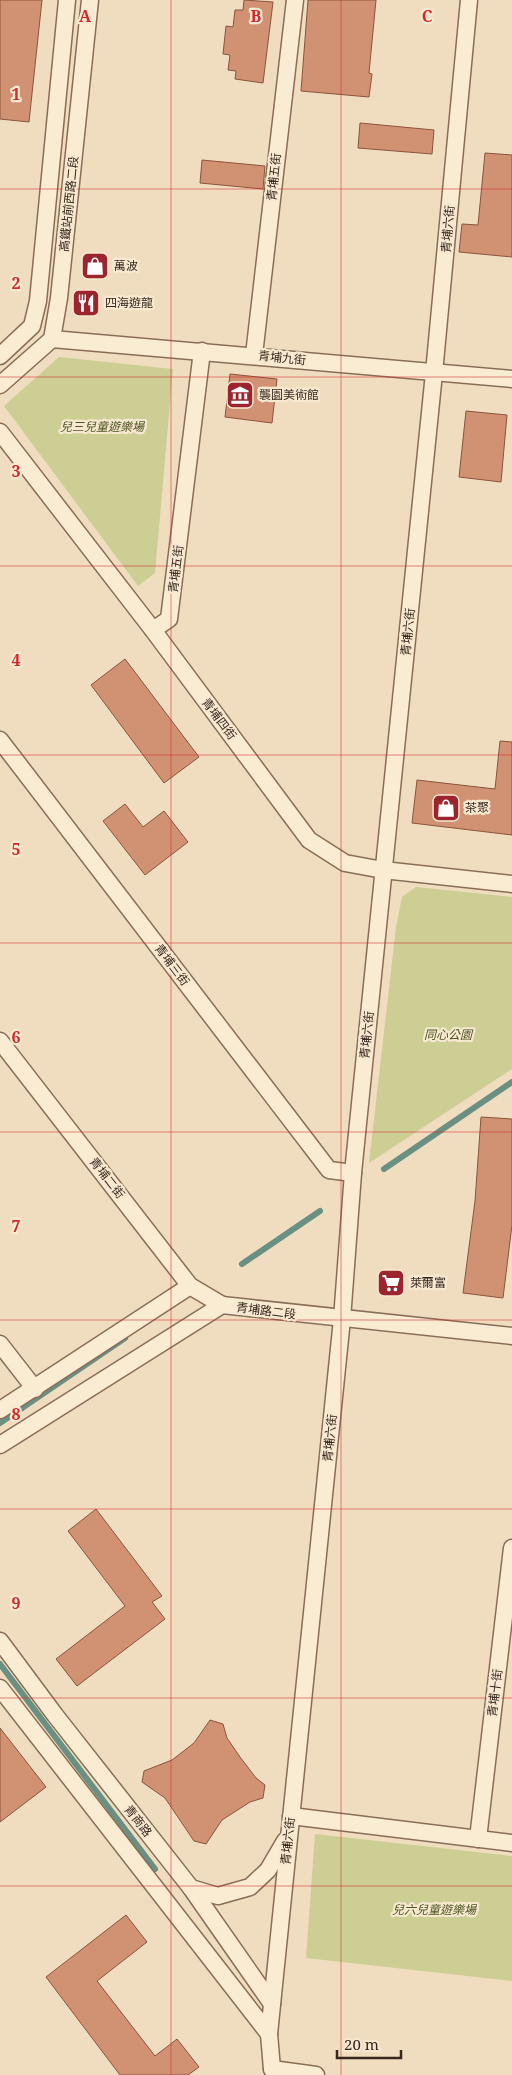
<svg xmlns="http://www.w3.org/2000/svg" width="512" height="2075" viewBox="0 0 512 2075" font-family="'Noto Serif','Noto Sans TC',serif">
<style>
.green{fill:#cdce93}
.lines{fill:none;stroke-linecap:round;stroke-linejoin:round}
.stream{stroke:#6a9083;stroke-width:6}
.building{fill:#d09273;stroke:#8a543b}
.minor-casing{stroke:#8a6d57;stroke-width:19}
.minor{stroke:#faebd3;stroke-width:16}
.grid{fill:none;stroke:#d62828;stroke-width:1;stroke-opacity:0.55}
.labels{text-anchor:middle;stroke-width:4.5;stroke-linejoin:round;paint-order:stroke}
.street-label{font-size:12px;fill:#38271c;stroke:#f7e8d0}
.poi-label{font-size:12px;fill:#38271c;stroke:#f7e8d0;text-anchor:start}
.park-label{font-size:12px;font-style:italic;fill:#4d5622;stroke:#f7e8d0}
.grid-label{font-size:16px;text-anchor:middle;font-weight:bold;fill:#d62828;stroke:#f7e8d0;stroke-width:4.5;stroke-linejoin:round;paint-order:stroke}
</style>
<rect width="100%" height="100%" fill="#f0ddc0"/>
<g class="green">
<polygon points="59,357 173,369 155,573 138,586 4,406"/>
<polygon points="416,887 512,897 512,1069 369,1163 396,927 402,897"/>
<polygon points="315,1834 512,1856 512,1981 306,1958"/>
</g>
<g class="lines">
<g class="stream">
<polyline points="384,1169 512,1082"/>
<polyline points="242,1264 320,1211"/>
<polyline points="0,1423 125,1338"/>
<polyline points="0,1664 155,1869"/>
</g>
</g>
<g class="building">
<polygon points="0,0 42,0 29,122 0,119"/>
<polygon points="244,0 273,2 263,83 235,79 236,71 228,70 230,55 223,54 226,26 233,27 235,10 243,10"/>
<polygon points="308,0 376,0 369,73 372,74 369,97 301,91"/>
<polygon points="360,123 434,130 432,154 358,148"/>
<polygon points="485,153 512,155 512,257 459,252 462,224 478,225"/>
<polygon points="202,160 265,166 263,189 200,183"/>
<polygon points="230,374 277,379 272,423 225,417"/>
<polygon points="466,411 507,415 501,482 459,477"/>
<polygon points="125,659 199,757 164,783 91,685"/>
<polygon points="500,741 512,742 512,835 412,823 417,780 495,789"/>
<polygon points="125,804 143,827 164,811 188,842 145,875 103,821"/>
<polygon points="481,1117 512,1119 512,1225 503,1298 463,1293 475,1201"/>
<polygon points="96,1509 162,1596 152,1602 165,1619 77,1686 56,1659 125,1606 68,1531"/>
<polygon points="210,1720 223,1724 227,1738 240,1757 256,1778 265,1785 263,1798 250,1802 222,1820 206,1844 194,1841 165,1798 142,1782 144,1771 172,1760 194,1743"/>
<polygon points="0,1728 46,1787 0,1822"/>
<polygon points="126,1915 147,1942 97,1981 155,2056 177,2039 199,2067 188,2075 120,2075 46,1977"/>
</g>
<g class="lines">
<g class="minor-casing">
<g id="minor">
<polyline points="52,339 512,379"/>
<polyline points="254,355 295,0"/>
<polyline points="0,356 32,326 38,301 67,0"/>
<polyline points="0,385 52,339 59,298 90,0"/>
<polyline points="0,432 153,630 309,840 345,863 383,870 512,884"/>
<polyline points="153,630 169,619 202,351"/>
<polyline points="0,740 329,1170 353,1173"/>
<polyline points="0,1041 190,1286 222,1305"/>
<polyline points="0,1344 35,1389"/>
<polyline points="0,1410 190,1286"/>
<polyline points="0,1445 222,1305 512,1336"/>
<polyline points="0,1641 55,1715 191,1888 272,2004"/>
<polyline points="0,1688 269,2034"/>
<polyline points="291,1816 512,1843"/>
<polyline points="478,1839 512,1548"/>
<polyline points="191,1888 218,1896 250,1887 268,1870 285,1841"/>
<polyline points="272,2069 269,2034 342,1319 353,1173 434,373 469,0"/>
<polyline points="272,2069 316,2075"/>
</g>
</g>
<use href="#minor" class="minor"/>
</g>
<path class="grid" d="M 171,0 L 171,2075M 341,0 L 341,2075M 0,189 L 512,189M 0,377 L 512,377M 0,566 L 512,566M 0,755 L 512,755M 0,943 L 512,943M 0,1132 L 512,1132M 0,1320 L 512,1320M 0,1509 L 512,1509M 0,1698 L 512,1698M 0,1886 L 512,1886"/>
<defs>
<g id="shop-square" transform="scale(1.4375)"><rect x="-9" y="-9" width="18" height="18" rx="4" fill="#9c242f" stroke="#f7e8d0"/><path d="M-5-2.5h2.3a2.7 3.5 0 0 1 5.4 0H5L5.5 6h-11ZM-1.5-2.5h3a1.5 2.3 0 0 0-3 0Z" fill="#fff"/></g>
<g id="restaurant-square" transform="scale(1.4375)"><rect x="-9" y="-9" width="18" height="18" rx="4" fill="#9c242f" stroke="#f7e8d0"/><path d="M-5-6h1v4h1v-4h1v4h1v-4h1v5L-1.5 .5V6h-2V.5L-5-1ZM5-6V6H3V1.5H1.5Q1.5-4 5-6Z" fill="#fff"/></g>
<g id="museum-square" transform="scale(1.4375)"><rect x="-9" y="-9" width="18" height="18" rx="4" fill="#9c242f" stroke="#f7e8d0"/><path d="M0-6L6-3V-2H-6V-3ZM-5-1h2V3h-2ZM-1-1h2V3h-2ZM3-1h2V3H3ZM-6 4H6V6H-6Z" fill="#fff"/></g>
<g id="supermarket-square" transform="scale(1.4375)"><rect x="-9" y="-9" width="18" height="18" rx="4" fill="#9c242f" stroke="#f7e8d0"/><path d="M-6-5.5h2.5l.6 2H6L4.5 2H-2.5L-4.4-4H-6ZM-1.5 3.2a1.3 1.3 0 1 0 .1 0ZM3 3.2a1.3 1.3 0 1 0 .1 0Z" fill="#fff"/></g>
</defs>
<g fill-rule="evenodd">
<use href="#shop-square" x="95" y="266"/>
<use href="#restaurant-square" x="86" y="303"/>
<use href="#museum-square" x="240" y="395"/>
<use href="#shop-square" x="446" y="808"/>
<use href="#supermarket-square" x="391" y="1283"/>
</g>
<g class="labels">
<g class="street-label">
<text transform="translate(274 177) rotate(-84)" y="4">青埔五街</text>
<text transform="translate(69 204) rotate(-84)" y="4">高鐵站前西路二段</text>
<text transform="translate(448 229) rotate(-85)" y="4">青埔六街</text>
<text transform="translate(282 358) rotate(6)" y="4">青埔九街</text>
<text transform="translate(176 569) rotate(-83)" y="4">青埔五街</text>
<text transform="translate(408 632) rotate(-84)" y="4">青埔六街</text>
<text transform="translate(219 719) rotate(53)" y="4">青埔四街</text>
<text transform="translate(172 965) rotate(53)" y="4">青埔三街</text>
<text transform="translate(367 1035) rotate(-84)" y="4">青埔六街</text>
<text transform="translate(107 1178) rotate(52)" y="4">青埔二街</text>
<text transform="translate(266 1311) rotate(7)" y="4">青埔路二段</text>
<text transform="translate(330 1438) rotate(-84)" y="4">青埔六街</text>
<text transform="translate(495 1693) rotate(-83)" y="4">青埔十街</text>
<text transform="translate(138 1821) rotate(52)" y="4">青商路</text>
<text transform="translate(288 1841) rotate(-84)" y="4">青埔六街</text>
</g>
<g class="poi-label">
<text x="114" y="270">萬波</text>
<text x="105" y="307">四海遊龍</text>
<text x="259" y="399">襲園美術館</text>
<text x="465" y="812">茶聚</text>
<text x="410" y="1287">萊爾富</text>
</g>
<g class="park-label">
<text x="102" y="431">兒三兒童遊樂場</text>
<text x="448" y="1039">同心公園</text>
<text x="434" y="1914">兒六兒童遊樂場</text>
</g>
</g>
<g class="grid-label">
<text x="85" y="22">A</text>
<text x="256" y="22">B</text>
<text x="427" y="22">C</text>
<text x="16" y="100">1</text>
<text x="16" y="289">2</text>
<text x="16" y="477">3</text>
<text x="16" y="666">4</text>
<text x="16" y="855">5</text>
<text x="16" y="1043">6</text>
<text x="16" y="1232">7</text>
<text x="16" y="1420">8</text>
<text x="16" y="1609">9</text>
</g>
<path d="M337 2050v8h64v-8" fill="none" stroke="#38271c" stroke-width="2.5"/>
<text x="344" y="2050" font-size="15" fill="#38271c" stroke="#f7e8d0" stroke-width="4" paint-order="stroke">20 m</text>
</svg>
